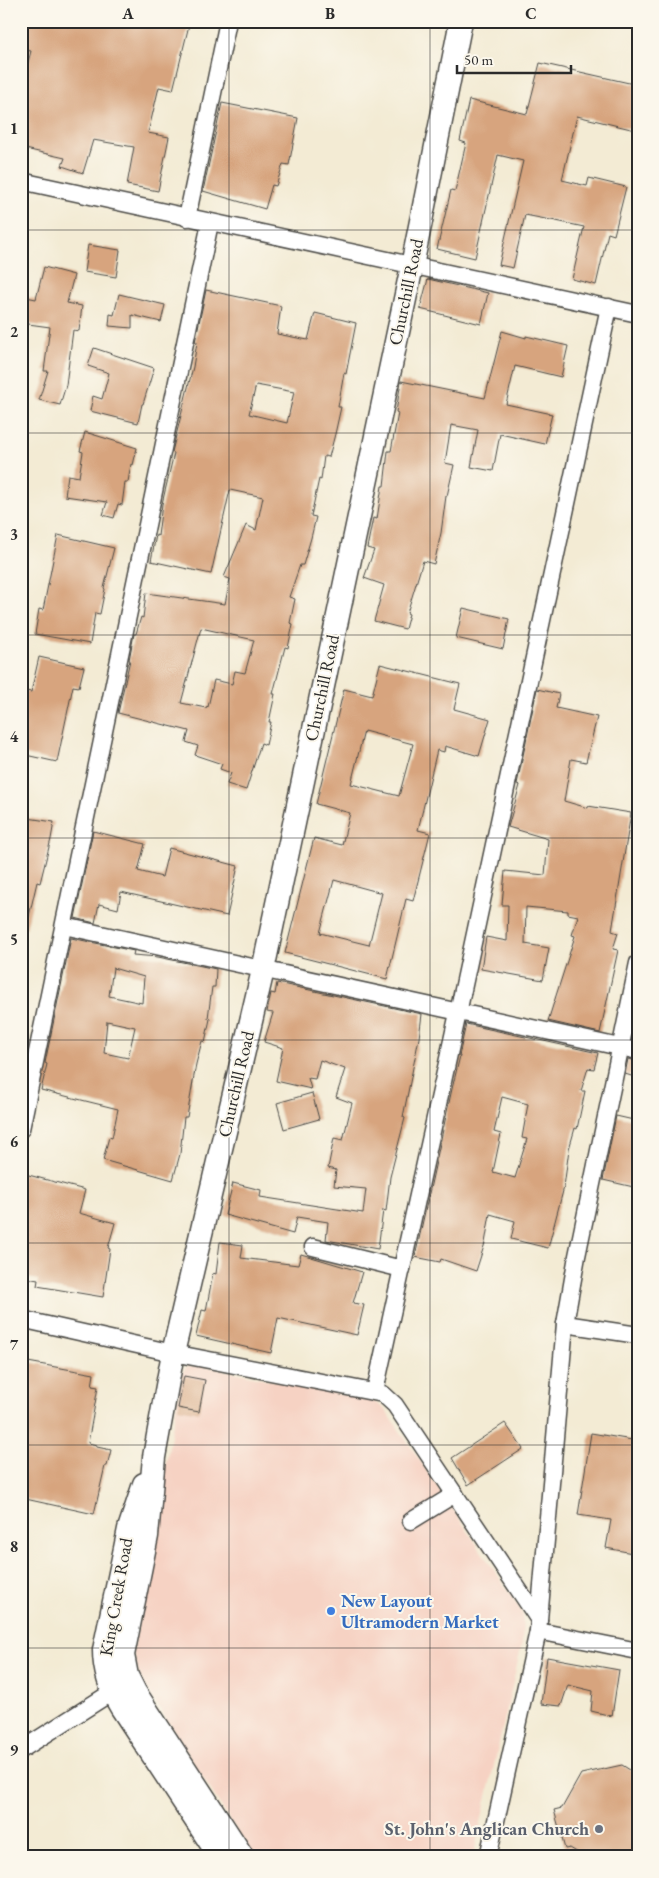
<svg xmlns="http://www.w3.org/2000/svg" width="659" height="1878" viewBox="0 0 659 1878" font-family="'EB Garamond',serif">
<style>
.built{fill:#f6d2c3}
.building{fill:#d7a47e;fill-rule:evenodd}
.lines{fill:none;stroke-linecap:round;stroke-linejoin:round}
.street-casing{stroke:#494844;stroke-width:19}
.secondary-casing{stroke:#494844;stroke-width:25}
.street{stroke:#fff;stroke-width:16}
.secondary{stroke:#fff;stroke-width:22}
.grid{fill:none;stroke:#2b2b2b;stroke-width:1;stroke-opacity:0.55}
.shop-dot{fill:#3f7fe0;stroke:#fbf7ec;stroke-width:2}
.worship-dot{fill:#6b7280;stroke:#fbf7ec;stroke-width:2}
.labels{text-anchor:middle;stroke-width:4;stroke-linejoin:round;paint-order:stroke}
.street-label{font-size:18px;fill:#2b2b2b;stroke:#fbf7ec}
.shop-label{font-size:18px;font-weight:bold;fill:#366cbe;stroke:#fbf7ec;text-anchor:start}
.worship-label{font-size:18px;font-weight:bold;fill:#5b616d;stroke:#fbf7ec;text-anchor:end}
.neatline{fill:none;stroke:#2b2b2b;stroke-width:2}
.grid-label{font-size:16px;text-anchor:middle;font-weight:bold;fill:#2b2b2b}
</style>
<rect width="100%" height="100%" fill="#fbf7ec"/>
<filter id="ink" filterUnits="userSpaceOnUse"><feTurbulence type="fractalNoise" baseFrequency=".02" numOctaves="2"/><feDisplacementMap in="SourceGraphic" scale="10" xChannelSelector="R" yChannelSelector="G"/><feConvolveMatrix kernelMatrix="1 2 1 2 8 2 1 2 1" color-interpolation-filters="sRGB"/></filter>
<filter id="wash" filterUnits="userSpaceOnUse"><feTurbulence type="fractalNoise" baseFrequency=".0096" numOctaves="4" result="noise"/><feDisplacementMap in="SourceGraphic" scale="20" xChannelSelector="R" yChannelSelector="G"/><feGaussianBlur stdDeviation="1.12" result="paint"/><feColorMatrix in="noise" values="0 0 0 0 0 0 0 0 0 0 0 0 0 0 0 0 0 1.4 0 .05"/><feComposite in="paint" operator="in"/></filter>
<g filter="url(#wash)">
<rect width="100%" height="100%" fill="#f3ebd4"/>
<polygon class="built" points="199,1365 373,1401 385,1409 519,1607 523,1616 522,1643 473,1857 253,1857 139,1676 133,1652 182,1373 188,1366"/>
<g id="blocks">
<g class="building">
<polygon points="21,21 190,21 173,90 159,87 148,133 169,137 158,191 127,185 134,147 93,140 83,173 62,166 65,158 21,148 21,89 31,51 21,49"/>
<polygon points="540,63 638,85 638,119 635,130 577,116 562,180 587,186 589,178 626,187 614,235 608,233 596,285 572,279 584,227 556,221 525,215 513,268 499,265 523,161 498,155 475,258 437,249 451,190 455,191 466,143 460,141 469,100 527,114"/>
<polygon points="222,103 298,118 289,165 283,164 276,186 272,185 265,209 203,191"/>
<polygon points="88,245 120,250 116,277 84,272"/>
<polygon points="44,267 74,275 67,303 82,306 79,331 73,330 66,385 60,405 39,400 48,371 44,371 50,327 21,323 21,296 36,299"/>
<polygon points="428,279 488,293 481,324 420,309"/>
<path d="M 206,290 L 281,306 L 277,334 L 308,340 L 315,313 L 356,323 L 346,374 L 344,373 L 338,407 L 341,407 L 335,434 L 329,457 L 324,456 L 321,480 L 319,479 L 311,516 L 316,517 L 311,538 L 303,565 L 300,565 L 289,597 L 295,599 L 290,623 L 293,624 L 288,648 L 285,647 L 273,694 L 275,694 L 269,722 L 271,722 L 266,745 L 261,743 L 246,790 L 227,784 L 231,773 L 220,769 L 222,764 L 195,755 L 198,746 L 186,742 L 189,731 L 118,713 L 130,660 L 129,660 L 134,634 L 136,634 L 141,617 L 143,618 L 146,593 L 225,604 L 230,579 L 224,577 L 246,525 L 256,530 L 263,497 L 230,490 L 211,574 L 151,561 L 156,535 L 158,536 L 162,504 L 174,453 L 172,452 L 193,367 L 197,342 L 195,342 ZM 256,385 L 294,392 L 287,423 L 249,414 ZM 201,628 L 254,640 L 245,673 L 235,671 L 232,684 L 214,680 L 208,707 L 207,706 L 206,708 L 181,703 Z"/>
<polygon points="119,294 165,305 161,322 132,315 132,328 109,326 110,314 114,315"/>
<polygon points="502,331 526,338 526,336 568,346 561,377 515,366 506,404 552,414 545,444 500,434 493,471 471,467 478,430 451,425 445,463 454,465 447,496 446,496 441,533 434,564 423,561 407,613 409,614 405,629 374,621 384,585 364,578 374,550 367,548 373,518 377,519 382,486 384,486 388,451 391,451 398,413 396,412 401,381 485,398"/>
<polygon points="94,348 154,368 143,404 142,404 138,423 90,411 93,396 102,399 109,373 88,366"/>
<polygon points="85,432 137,448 133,465 131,464 128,482 125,482 122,505 118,504 114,518 103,515 107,502 65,496 68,475 79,477 83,452 80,451"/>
<polygon points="58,535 114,548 104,588 105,589 100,614 95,613 90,644 35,634 39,609 43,610"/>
<polygon points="463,608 509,619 503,649 456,638"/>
<polygon points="39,657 84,667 79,687 73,686 57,762 21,754 21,690 31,692"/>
<path d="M 380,664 L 460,684 L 454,709 L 490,719 L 479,756 L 445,746 L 444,752 L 437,750 L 418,830 L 430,833 L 413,901 L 406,899 L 387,979 L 285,953 L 314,838 L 342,845 L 350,813 L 316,804 L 344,689 L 372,696 ZM 364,731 L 413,744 L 399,796 L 351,784 ZM 334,880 L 382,893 L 369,945 L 320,933 Z"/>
<polygon points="537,689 559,694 556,708 597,717 586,762 571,759 564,801 588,808 588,806 631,813 612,931 618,933 613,949 618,950 600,1033 548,1021 575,936 572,935 578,916 568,914 568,911 526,907 525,944 549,948 543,980 481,969 486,937 507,941 508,905 502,905 505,871 545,875 548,839 508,827 520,785 517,784"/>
<polygon points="21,817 54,822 51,839 40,883 37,882 26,929 21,929"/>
<polygon points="93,831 145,844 138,871 162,877 169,848 238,866 227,916 121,892 118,909 99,904 95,923 75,918"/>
<path d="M 71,938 L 134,951 L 133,955 L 158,957 L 216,969 L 215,987 L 212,987 L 208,1018 L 210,1019 L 205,1042 L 202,1041 L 196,1064 L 187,1117 L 184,1117 L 180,1154 L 173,1180 L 103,1160 L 109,1137 L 112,1138 L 118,1109 L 41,1090 L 47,1064 L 45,1063 ZM 113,968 L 144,977 L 142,1003 L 109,996 ZM 107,1021 L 135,1027 L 128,1058 L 104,1053 Z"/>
<polygon points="277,983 422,1014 419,1038 403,1117 405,1118 390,1177 386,1211 383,1210 378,1249 326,1240 328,1222 297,1217 293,1234 225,1215 233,1183 261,1190 260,1197 363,1213 366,1189 334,1186 336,1170 328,1168 334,1138 343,1140 352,1103 336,1097 345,1069 320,1060 315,1079 308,1078 311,1089 276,1081 283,1048 264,1042 273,1013 267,1012 271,993 275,994"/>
<path d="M 466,1024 L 598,1053 L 594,1069 L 588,1068 L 581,1091 L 585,1091 L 577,1129 L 575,1128 L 569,1149 L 564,1187 L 548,1248 L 511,1239 L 515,1221 L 490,1214 L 485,1243 L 476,1271 L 441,1259 L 440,1262 L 415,1257 L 452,1089 L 460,1056 L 459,1056 ZM 502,1097 L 528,1104 L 522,1138 L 527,1139 L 515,1178 L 493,1172 L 501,1134 L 494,1132 Z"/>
<polygon points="628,1059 638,1061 638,1078 625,1074"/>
<polygon points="312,1093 319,1119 284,1129 277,1103"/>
<polygon points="616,1116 638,1121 638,1188 603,1180"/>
<polygon points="21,1173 85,1190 79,1213 115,1223 108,1248 110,1249 103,1297 37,1286 38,1280 21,1277"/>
<polygon points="220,1242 243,1245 241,1258 298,1265 301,1254 362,1272 353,1303 364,1305 357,1335 278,1318 271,1353 196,1336 202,1310 206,1311 213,1273 216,1274"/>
<polygon points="28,1362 94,1374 92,1386 98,1387 88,1443 97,1445 97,1447 111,1450 107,1466 105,1466 94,1514 21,1498 21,1396"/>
<polygon points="184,1376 205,1380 199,1412 178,1408"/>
<polygon points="505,1423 523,1449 468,1485 452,1458"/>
<polygon points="591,1433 638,1441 638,1554 606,1548 611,1520 578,1515"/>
<polygon points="547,1657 619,1670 612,1716 591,1711 593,1691 568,1685 561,1706 541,1704"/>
<polygon points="622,1765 638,1775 638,1857 585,1857 570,1848 565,1849 554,1810 562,1808 581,1774"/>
</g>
</g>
</g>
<g filter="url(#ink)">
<use href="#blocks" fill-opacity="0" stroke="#494844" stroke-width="1"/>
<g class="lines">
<g class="street-casing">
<g id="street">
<polyline points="21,181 638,314"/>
<polyline points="187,218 228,21"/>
<polyline points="64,926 638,1051"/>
<polyline points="21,1129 210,223"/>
<polyline points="313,1247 402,1269"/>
<polyline points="21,1319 173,1353 383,1394 395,1405 539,1620"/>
<polyline points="565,1324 638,1335"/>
<polyline points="375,1391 458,1013 609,307"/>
<polyline points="411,1521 455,1494"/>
<polyline points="538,1631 638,1651"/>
<polyline points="21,1750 112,1692"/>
<polyline points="488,1857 538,1631 565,1324 577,1256 638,963"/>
</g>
</g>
<g class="secondary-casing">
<g id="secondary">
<path d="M 144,1484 L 129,1529 L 104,1650 C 104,1671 110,1689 121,1707 L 220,1857"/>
<polyline points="243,1857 135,1692 127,1676 123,1655 147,1536 154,1457 173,1353 263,970 412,266 461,21"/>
</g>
</g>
<use href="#street" class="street"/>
<use href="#secondary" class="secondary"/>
</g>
</g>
<path class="grid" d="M 229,21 L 229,1857M 430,21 L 430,1857M 21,230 L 638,230M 21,433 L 638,433M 21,635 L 638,635M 21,838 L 638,838M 21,1040 L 638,1040M 21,1243 L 638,1243M 21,1445 L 638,1445M 21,1648 L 638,1648"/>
<circle class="shop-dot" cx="331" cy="1611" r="5"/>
<circle class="worship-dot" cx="599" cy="1829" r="5"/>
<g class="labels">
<g class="street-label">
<text transform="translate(406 292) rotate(-78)" y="6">Churchill Road</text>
<text transform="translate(322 688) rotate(-78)" y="6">Churchill Road</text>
<text transform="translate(236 1084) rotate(-77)" y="6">Churchill Road</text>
<text transform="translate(116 1597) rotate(-80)" y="6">King Creek Road</text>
</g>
<g class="shop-label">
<text x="341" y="1607">New Layout<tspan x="341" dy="21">Ultramodern Market</tspan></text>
</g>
<g class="worship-label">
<text x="589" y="1835">St. John's Anglican Church</text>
</g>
</g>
<rect width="659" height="1878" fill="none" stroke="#fbf7ec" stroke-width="55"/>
<path d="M457 65v8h114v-8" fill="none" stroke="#2b2b2b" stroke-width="2.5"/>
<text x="464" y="65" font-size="15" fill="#2b2b2b" stroke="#fbf7ec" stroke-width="4" paint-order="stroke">50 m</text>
<rect x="28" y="28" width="604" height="1822" class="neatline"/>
<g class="grid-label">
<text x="128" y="19">A</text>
<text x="330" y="19">B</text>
<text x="531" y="19">C</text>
<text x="14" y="134">1</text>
<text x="14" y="337">2</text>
<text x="14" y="540">3</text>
<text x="14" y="742">4</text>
<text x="14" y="945">5</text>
<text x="14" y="1147">6</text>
<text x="14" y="1350">7</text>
<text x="14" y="1552">8</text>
<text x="14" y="1755">9</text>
</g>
</svg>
